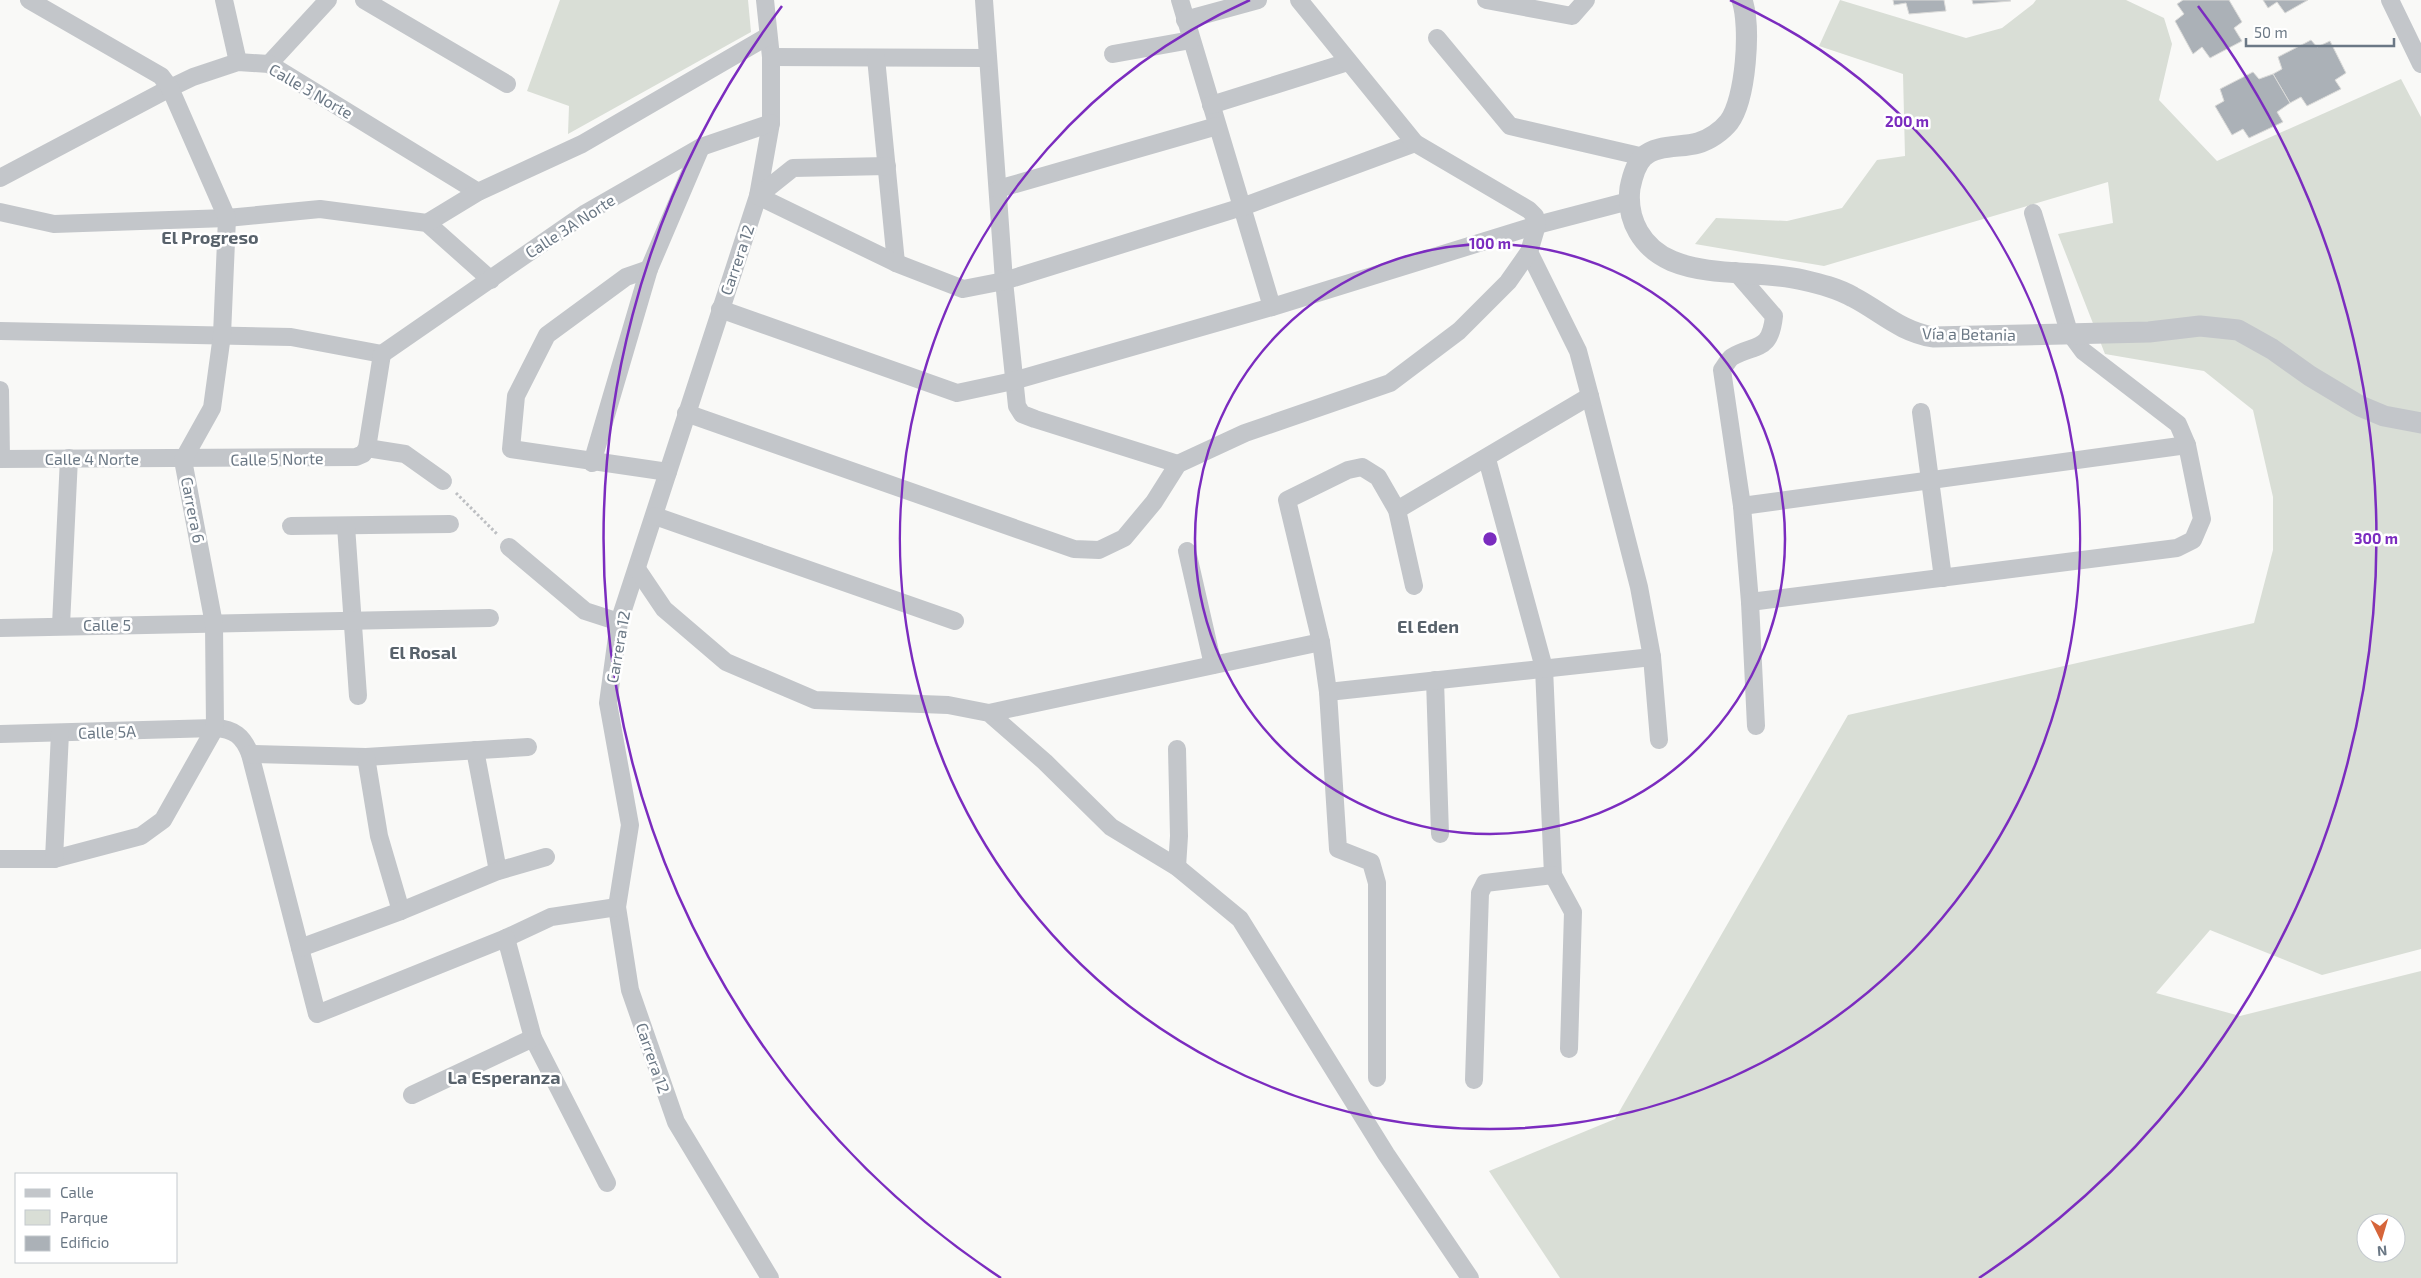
<svg xmlns="http://www.w3.org/2000/svg" width="2421" height="1278" viewBox="0 0 2421 1278" font-family="'Exo 2',sans-serif">
<style>
.green{fill:#d9ded6;fill-rule:evenodd}
.building{fill:#abb1b7;stroke:#dbdbd9}
.lines{fill:none;stroke-linecap:round;stroke-linejoin:round}
.path{stroke:#bdbfc2;stroke-width:3;stroke-dasharray:2.5 2.5;stroke-linecap:butt}
.minor{stroke:#c3c6ca;stroke-width:18}
.tertiary{stroke:#c3c6ca;stroke-width:21}
.ring{fill:none;stroke:#7b2cbf;stroke-width:2.5}
.labels{text-anchor:middle;stroke-width:5;stroke-linejoin:round;paint-order:stroke}
.street-label{font-size:16px;fill:#6b7885;stroke:#fff}
.neighbourhood-label{font-size:18px;font-weight:bold;fill:#58626b;stroke:#fff}
.centre{fill:#7b2cbf;stroke:#fff;stroke-width:2.5}
.ring-label{font-size:15px;text-anchor:middle;font-weight:bold;fill:#7b2cbf;stroke:#fff;stroke-width:5;stroke-linejoin:round;paint-order:stroke}
</style>
<rect width="100%" height="100%" fill="#f9f9f7"/>
<g class="green">
<polygon points="560,0 748,0 751,32 568,134 569,106 527,91"/>
<path d="M 1840,0 L 1966,38 L 2002,28 L 2033,4 L 2036,0 L 2126,0 L 2164,18 L 2172,44 L 2159,100 L 2217,161 L 2401,79 L 2421,117 L 2421,949 L 2322,975 L 2210,930 L 2156,993 L 2240,1016 L 2421,971 L 2421,1278 L 1560,1278 L 1489,1171 L 1615,1119 L 1848,715 L 2254,623 L 2273,550 L 2273,497 L 2253,410 L 2204,371 L 2105,354 L 2058,234 L 2113,223 L 2108,182 L 1824,266 L 1695,244 L 1716,218 L 1787,221 L 1842,208 L 1877,160 L 1905,156 L 1903,74 L 1819,46 ZM 2366,1223 L 2396,1223 L 2396,1253 L 2366,1253 Z"/>
</g>
<g class="building">
<polygon points="1893,0 1944,0 1946,11 1909,14 1906,3 1894,5"/>
<polygon points="1972,0 2010,0 2011,1 1973,4"/>
<polygon points="2183,0 2229,0 2242,22 2234,28 2242,41 2210,58 2202,47 2193,54 2175,21 2184,14 2177,4"/>
<polygon points="2263,0 2308,0 2285,13 2277,2 2268,8"/>
<polygon points="2311,40 2317,47 2330,41 2346,73 2335,80 2341,89 2307,106 2301,97 2290,103 2273,74 2282,69 2278,57"/>
<polygon points="2253,72 2259,79 2273,74 2290,103 2277,112 2283,122 2249,138 2243,129 2232,135 2215,106 2224,101 2220,89"/>
</g>
<g class="lines">
<polyline class="path" points="456,493 498,535"/>
<g class="minor">
<polyline points="224,0 238,62"/>
<polyline points="364,0 507,84"/>
<polyline points="765,0 771,57 771,123 758,196 619,622 608,703 630,825 617,907 630,990 676,1122 770,1278"/>
<polyline points="984,0 1004,281 1017,406 1022,414 1035,419 1178,464"/>
<polyline points="1180,0 1272,307"/>
<polyline points="1486,0 1572,16 1586,0"/>
<polyline points="2390,0 2421,64"/>
<polyline points="1185,20 1258,0"/>
<polyline points="1437,38 1510,126 1644,157"/>
<polyline points="1113,54 1191,40"/>
<polyline points="771,57 987,58"/>
<polyline points="876,58 896,263"/>
<polyline points="269,64 328,0"/>
<polyline points="1211,105 1348,62"/>
<polyline points="887,166 793,168 758,196 896,263 963,289 1004,281 1242,207 1415,143"/>
<polyline points="0,178 170,88 193,77 238,62 269,64 478,192"/>
<polyline points="998,189 1217,126"/>
<polyline points="0,212 54,224 227,218 320,209 427,223 491,280"/>
<polyline points="427,223 478,192 582,144 768,36"/>
<polyline points="1529,252 1578,351 1590,396 1639,587 1652,657 1659,740"/>
<polyline points="649,269 626,277 547,335 516,396 511,449 668,472"/>
<path d="M 1735,271 L 1774,316 C 1770,353 1756,343 1732,357 C 1728,360 1725,366 1722,370 L 1742,506 L 1750,602 L 1756,726"/>
<polyline points="720,309 957,393 1013,381 1272,307 1537,225 1629,201"/>
<polyline points="0,331 291,337 382,354"/>
<polyline points="382,354 586,213 701,147 771,123"/>
<polyline points="0,390 1,459"/>
<polyline points="1921,412 1943,578"/>
<polyline points="686,413 1074,549 1099,550 1124,538 1154,502 1178,464 1245,433 1390,383 1459,331 1508,282 1529,252 1537,225 1535,216 1529,210 1415,143 1299,0"/>
<polyline points="367,448 405,454 443,481"/>
<polyline points="0,459 356,457 363,454 367,448 382,354"/>
<polyline points="1487,459 1544,668 1553,875 1573,912 1569,1049"/>
<polyline points="592,463 649,269 701,147"/>
<polyline points="1742,506 2187,445"/>
<polyline points="1397,510 1590,396"/>
<polyline points="655,516 955,621"/>
<polyline points="291,526 450,524"/>
<polyline points="346,526 358,696"/>
<polyline points="509,547 585,611 619,622"/>
<polyline points="1187,551 1213,665"/>
<polyline points="637,569 664,609 726,662 815,700 948,705 989,713 1045,762 1111,827 1177,867 1240,919 1386,1154 1470,1278"/>
<polyline points="1750,602 2177,548 2193,540 2202,519 2187,445 2178,424 2083,351 2069,332 2033,213"/>
<polyline points="61,625 69,458"/>
<polyline points="0,628 490,618"/>
<polyline points="1435,680 1440,834"/>
<polyline points="1328,692 1652,657"/>
<polyline points="989,713 1321,642"/>
<path d="M 0,734 L 215,728 C 234,729 243,736 250,754 L 317,1014 L 506,938 L 551,917 L 617,907"/>
<polyline points="1177,749 1179,836 1177,867"/>
<polyline points="475,750 498,871"/>
<polyline points="250,754 366,757 528,747"/>
<polyline points="366,757 379,836 401,911"/>
<polyline points="0,859 54,859 141,836 163,820 215,728 214,624 183,460 212,408 222,335 227,218 170,88 161,76 29,0"/>
<polyline points="54,859 60,733"/>
<polyline points="506,938 533,1038 607,1183"/>
<polyline points="300,948 401,911 498,871 546,857"/>
<polyline points="1377,1078 1377,883 1371,862 1338,849 1328,692 1321,642 1287,500 1348,470 1362,467 1378,477 1397,510 1414,586"/>
<polyline points="1474,1080 1480,893 1485,883 1553,875"/>
<polyline points="412,1095 533,1038"/>
</g>
<path class="tertiary" d="M 1742,0 C 1751,27 1746,99 1729,122 C 1722,131 1709,140 1698,143 C 1681,148 1657,144 1643,157 C 1635,165 1632,178 1630,188 C 1626,220 1642,248 1672,261 C 1711,277 1760,270 1803,280 C 1820,284 1837,288 1853,297 C 1882,312 1899,331 1933,337 L 2149,332 L 2200,326 L 2238,330 L 2272,349 L 2310,376 L 2360,406 L 2384,416 L 2421,423"/>
</g>
<g class="ring">
<circle cx="1490" cy="539" r="295"/>
<path d="M1730 0A590 590 0 1 1 1250 0"/>
<path d="M1001 1278A886 886 0 0 1 782 6M2198 6A886 886 0 0 1 1979 1278"/>
</g>
<g class="labels">
<g class="street-label">
<text transform="translate(311 91) rotate(30)" y="6">Calle 3 Norte</text>
<text transform="translate(570 226) rotate(-33)" y="6">Calle 3A Norte</text>
<text transform="translate(737 260) rotate(-71)" y="6">Carrera 12</text>
<text transform="translate(1969 334) rotate(1)" y="6">Vía a Betania</text>
<text x="92" y="465">Calle 4 Norte</text>
<text transform="translate(277 459) rotate(-1)" y="6">Calle 5 Norte</text>
<text transform="translate(193 510) rotate(79)" y="6">Carrera 6</text>
<text x="107" y="631">Calle 5</text>
<text transform="translate(618 647) rotate(-80)" y="6">Carrera 12</text>
<text transform="translate(107 732) rotate(-2)" y="6">Calle 5A</text>
<text transform="translate(653 1058) rotate(71)" y="6">Carrera 12</text>
</g>
<g class="neighbourhood-label">
<text x="210" y="244">El Progreso</text>
<text x="1428" y="633">El Eden</text>
<text x="423" y="659">El Rosal</text>
<text x="504" y="1084">La Esperanza</text>
</g>
</g>
<circle cx="1490" cy="539" r="8" class="centre"/>
<g class="ring-label">
<text x="1907" y="127">200 m</text>
<text x="1490" y="249">100 m</text>
<text x="2376" y="544">300 m</text>
</g>
<rect x="15" y="1173" width="162" height="90" fill="#ffffff" stroke="#c4c9ce"/>
<rect x="25" y="1189" width="25" height="8" fill="#c3c6ca" stroke="#c4c9ce"/>
<text x="60" y="1198" font-size="15" fill="#6b7885">Calle</text>
<rect x="25" y="1210" width="25" height="15" fill="#d9ded6" stroke="#c4c9ce"/>
<text x="60" y="1223" font-size="15" fill="#6b7885">Parque</text>
<rect x="25" y="1236" width="25" height="15" fill="#abb1b7" stroke="#c4c9ce"/>
<text x="60" y="1248" font-size="15" fill="#6b7885">Edificio</text>
<g transform="translate(2381 1238) rotate(175)"><circle r="24" fill="#ffffff" stroke="#c4c9ce"/>
<path d="M0-4L9 19L0 12L-9 19Z" fill="#d6653a"/>
<text y="-8" font-size="14" font-weight="bold" text-anchor="middle" fill="#6b7885">N</text>
</g>
<path d="M2246 38v8h148v-8" fill="none" stroke="#6b7885" stroke-width="2.5"/>
<text x="2254" y="38" font-size="15" fill="#6b7885" stroke="#ffffff" stroke-width="4" paint-order="stroke">50 m</text>
</svg>
